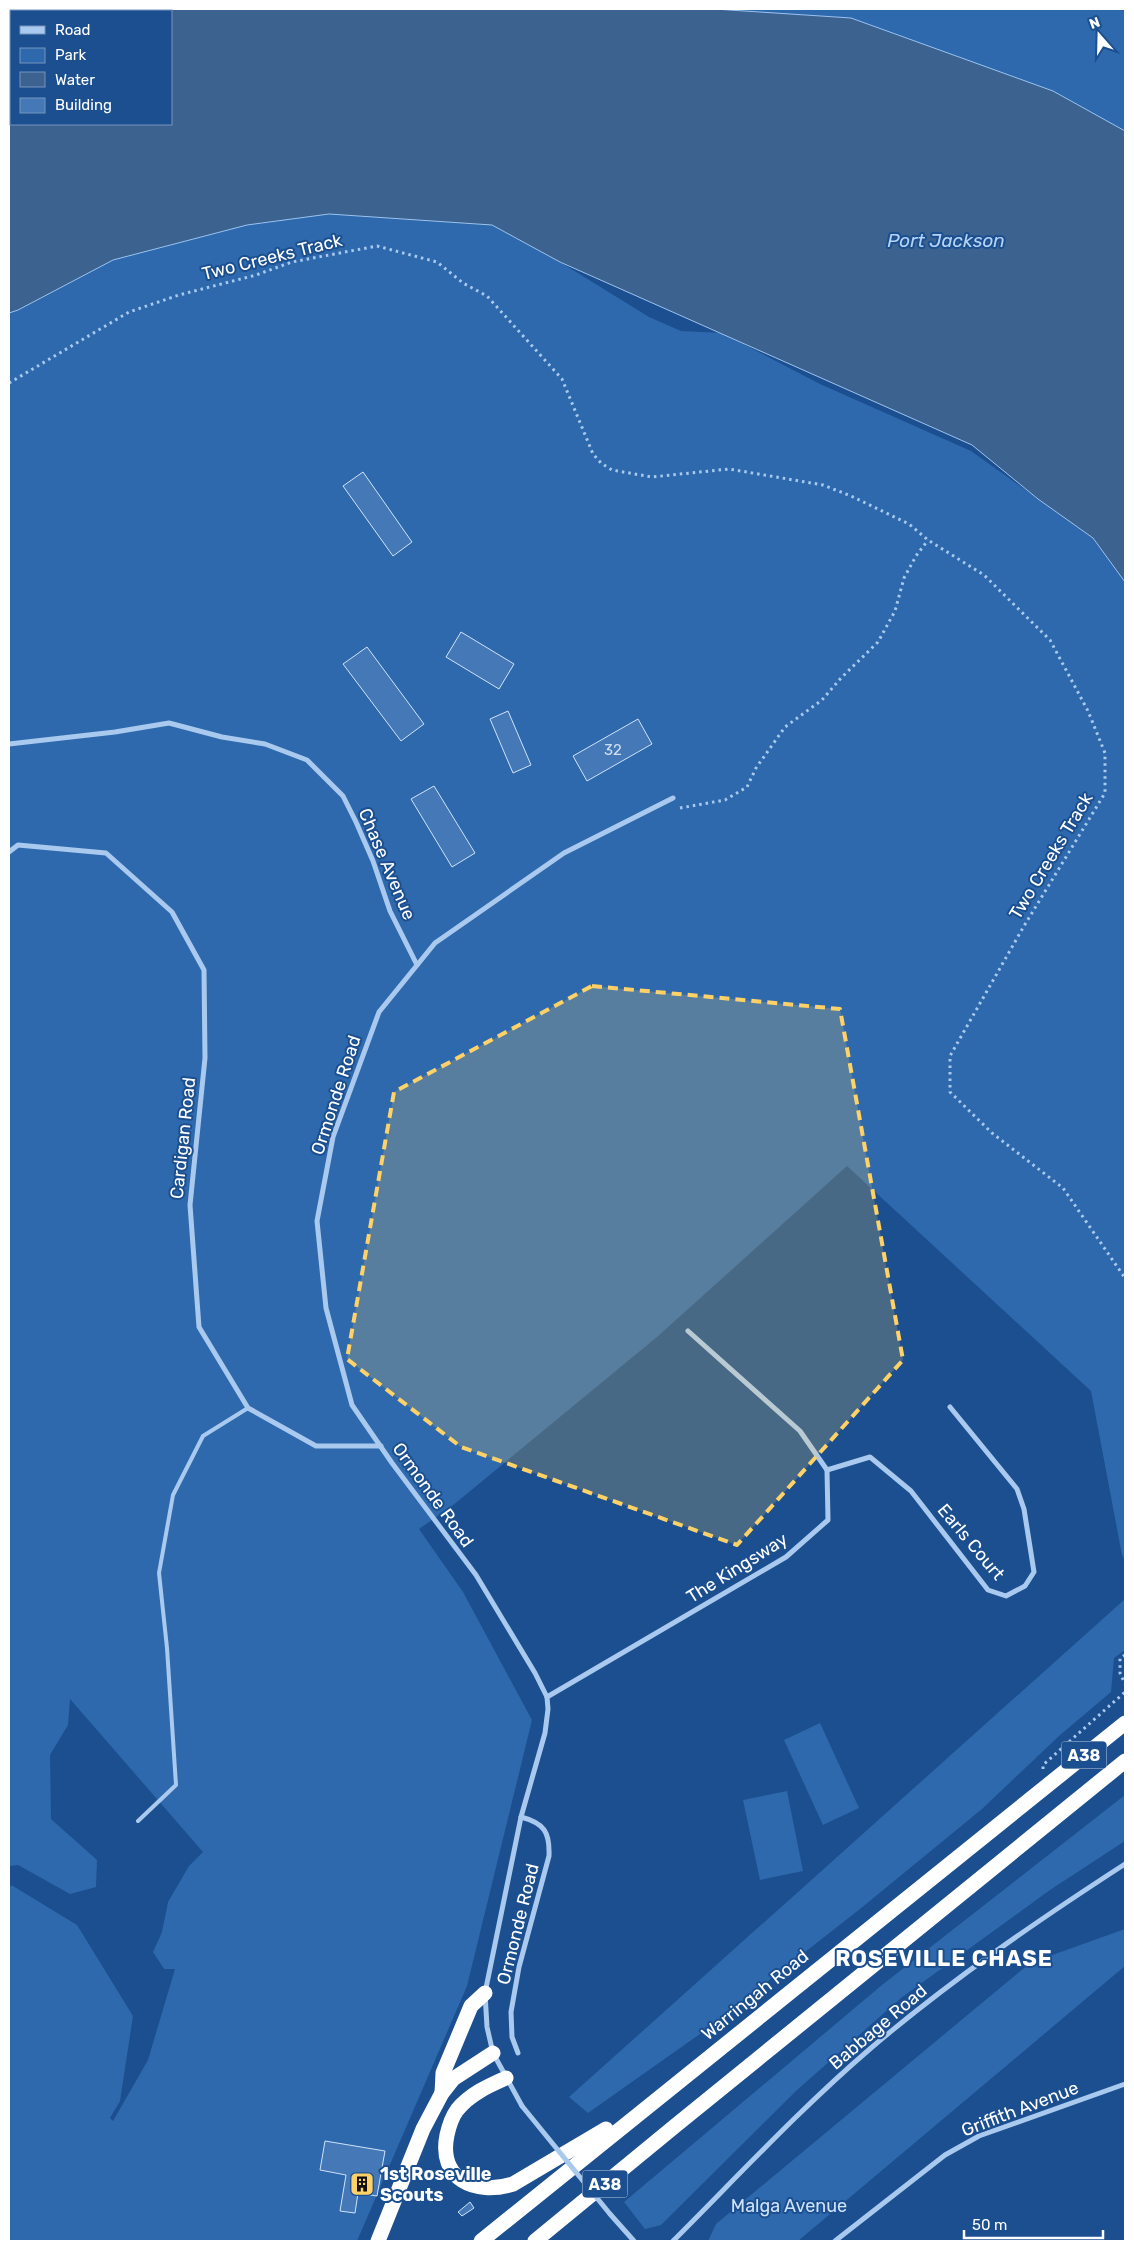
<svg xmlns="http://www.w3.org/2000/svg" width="1134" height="2250" viewBox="0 0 1134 2250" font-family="Rubik,sans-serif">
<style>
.green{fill:#2e69ad}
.water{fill:#3c6290;stroke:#9cc4f0;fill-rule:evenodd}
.building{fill:#4478b7;stroke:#cfe3fa}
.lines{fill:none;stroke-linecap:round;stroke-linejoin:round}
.path{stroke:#a9c9ee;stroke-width:3;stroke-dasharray:2.5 4;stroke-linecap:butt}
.lane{stroke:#a9c9ee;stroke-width:4}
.street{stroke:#a9c9ee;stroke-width:5}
.highway{stroke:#fff;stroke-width:15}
.street-bridge{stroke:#a9c9ee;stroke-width:5}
.marked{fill:#ffd166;fill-opacity:0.2;stroke:#ffd166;stroke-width:4;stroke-dasharray:10 6;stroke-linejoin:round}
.labels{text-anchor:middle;stroke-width:4;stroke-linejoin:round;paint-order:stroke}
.number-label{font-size:15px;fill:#d0dded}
.shield{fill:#1b4f8f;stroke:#bbcadd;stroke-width:1}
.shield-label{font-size:16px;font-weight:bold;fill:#fff}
.street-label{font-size:18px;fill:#fff;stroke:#1b4f8f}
.poi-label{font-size:18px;font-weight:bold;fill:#fff;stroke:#1b4f8f;text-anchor:start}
.park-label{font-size:18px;fill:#cfe3fa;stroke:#1b4f8f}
.water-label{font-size:19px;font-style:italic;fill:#b5d3f5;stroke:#1b4f8f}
.district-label{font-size:22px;font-weight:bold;letter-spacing:1px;fill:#fff;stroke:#1b4f8f}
</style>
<rect width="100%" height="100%" fill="#1b4f8f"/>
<g class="green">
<polygon points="714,9 1125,9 1125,131 1053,91 851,18"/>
<polygon points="329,214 492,225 560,262 649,317 681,331 722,333 820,384 971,451 1093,538 1125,582 1125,1561 1122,1555 1091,1391 847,1166 657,1337 452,1506 419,1529 463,1592 532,1720 467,1986 357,2241 9,2241 9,1886 13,1886 77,1925 133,2016 120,2101 110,2118 113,2121 148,2060 175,1969 164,1969 153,1952 162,1932 168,1902 189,1866 203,1852 70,1699 68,1725 50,1755 51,1819 97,1860 96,1887 70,1894 18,1865 9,1866 9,313 18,310 113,260 247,225"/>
<polygon points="1125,1599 1125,1650 1114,1658 1111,1692 1059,1736 982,1809 860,1909 707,2029 588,2113 569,2097"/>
<polygon points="820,1723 859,1808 823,1825 784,1740"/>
<polygon points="787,1791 803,1871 760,1880 743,1800"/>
<polygon points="1125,1795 1125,1841 1050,1890 901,1998 796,2091 661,2225 645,2229 624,2202 882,1985"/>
<polygon points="1125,1929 1125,1966 798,2241 708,2241 716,2224 1030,1963"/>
</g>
<path class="water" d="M 9,9 L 714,9 L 851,18 L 1053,91 L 1125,131 L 1125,582 L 1093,538 L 1038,499 L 972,445 L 560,262 L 492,225 L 329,214 L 247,225 L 113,260 L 18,310 L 9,313 ZM 11,11 L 171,11 L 171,124 L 11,124 Z"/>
<g class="building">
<polygon points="363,472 412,542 393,556 343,486"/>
<polygon points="461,632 514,664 499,689 446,657"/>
<polygon points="367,647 424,724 401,741 343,664"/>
<polygon points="508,711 531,765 513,773 490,719"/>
<polygon points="638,719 652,744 587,781 573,756"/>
<polygon points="434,786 475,853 452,867 411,799"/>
<polygon points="325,2141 385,2151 377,2196 358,2193 355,2213 340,2211 346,2175 320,2170"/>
<polygon points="470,2202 474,2208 462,2216 458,2212"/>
</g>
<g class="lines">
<g class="path">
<polyline points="9,383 129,312 179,295 256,275 292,262 377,246 437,262 463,283 487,296 562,379 593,454 601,463 612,470 652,477 729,469 823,485 851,496 909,524 928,540 984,575 1050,640 1088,711 1105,753 1105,793 1024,926 950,1056 950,1092 992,1133 1063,1188 1125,1278"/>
<polyline points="680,808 725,800 747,787 756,768 785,727 822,700 841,678 878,642 895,611 904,578 916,556 928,540"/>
<polyline points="1125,1655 1120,1658 1120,1673 1125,1684"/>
<polyline points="1043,1769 1043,1765 1125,1692"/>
</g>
<polyline class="lane" points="138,1821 176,1785 167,1648 159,1573 173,1495 203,1436 248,1408"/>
<g class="street">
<polyline points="9,744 115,732 169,723 222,737 265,744 307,760 343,796 356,822 373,861 390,911 417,965"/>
<polyline points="9,852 18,845 106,853 172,912 204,970 205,1058 190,1205 199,1327 248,1408 316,1446 381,1446"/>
<polyline points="827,1470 870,1457 911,1491 988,1590 1006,1596 1025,1586 1034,1572 1024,1509 1017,1489 950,1407"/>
<polyline points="547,1697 786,1557 828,1520 827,1470 800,1431 688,1331"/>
<path d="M 518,2053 L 512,2037 L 511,2012 L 519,1967 L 549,1856 C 550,1832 544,1823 521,1817"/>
<polyline points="522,2106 493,2053 487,2027 485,1993 521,1817 545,1733 548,1709 547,1697 535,1673 476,1575 392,1463 352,1405 326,1308 317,1221 333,1137 379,1012 435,943 564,853 673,798"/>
<polyline points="610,2214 634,2241"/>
<path d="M 673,2241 C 738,2176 801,2108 871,2048 C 951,1980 1037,1921 1125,1864"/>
<polyline points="835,2241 945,2155 979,2136 1125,2084"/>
</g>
<g class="highway">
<path d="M 506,2078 C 488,2086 470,2094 457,2110 C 452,2117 449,2126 447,2135 C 438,2179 475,2196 513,2184 L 606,2129"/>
<polyline points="442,2093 443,2073 471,2006 485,1993"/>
<polyline points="378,2241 423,2129 442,2093 453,2079 493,2053"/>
<polyline points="481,2241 1125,1723"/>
<polyline points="535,2241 675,2126 1125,1761"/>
</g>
<polyline class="street-bridge" points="522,2106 610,2214"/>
</g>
<path class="marked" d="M 592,986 L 840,1009 L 903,1360 L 737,1545 L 461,1447 L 347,1359 L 394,1092 Z"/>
<defs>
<g id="building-square" transform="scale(1.25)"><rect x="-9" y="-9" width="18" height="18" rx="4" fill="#ffd166" stroke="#1b4f8f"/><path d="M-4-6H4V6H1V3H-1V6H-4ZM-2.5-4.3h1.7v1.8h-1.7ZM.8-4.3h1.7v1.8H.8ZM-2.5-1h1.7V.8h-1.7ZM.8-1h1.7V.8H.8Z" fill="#111"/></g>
</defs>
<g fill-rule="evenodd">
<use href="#building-square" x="362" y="2184"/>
</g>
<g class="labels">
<g class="number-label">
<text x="613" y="755">32</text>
</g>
<g class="shield">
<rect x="1061.5" y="1741.5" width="45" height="27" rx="4"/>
<rect x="582.5" y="2170.5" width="45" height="27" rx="4"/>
</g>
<g class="shield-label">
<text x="1084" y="1761">A38</text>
<text x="605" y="2190">A38</text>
</g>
<g class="street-label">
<text transform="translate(272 257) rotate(-14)" y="6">Two Creeks Track</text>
<text transform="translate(1051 856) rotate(-59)" y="6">Two Creeks Track</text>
<text transform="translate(387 864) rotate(67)" y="6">Chase Avenue</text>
<text transform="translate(336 1095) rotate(-72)" y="6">Ormonde Road</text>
<text transform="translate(183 1138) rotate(-84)" y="6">Cardigan Road</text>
<text transform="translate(433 1495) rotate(54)" y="6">Ormonde Road</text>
<text transform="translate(971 1542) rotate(50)" y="6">Earls Court</text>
<text transform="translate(737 1568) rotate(-32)" y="6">The Kingsway</text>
<text transform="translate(518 1924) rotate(-76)" y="6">Ormonde Road</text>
<text transform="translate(755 1995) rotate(-39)" y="6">Warringah Road</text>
<text transform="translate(878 2027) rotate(-40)" y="6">Babbage Road</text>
<text transform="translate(1020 2109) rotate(-21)" y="6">Griffith Avenue</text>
</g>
<g class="poi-label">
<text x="380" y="2180">1st Roseville<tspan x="380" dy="21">Scouts</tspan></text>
</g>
<g class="park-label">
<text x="789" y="2212">Malga Avenue</text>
</g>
<g class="water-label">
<text x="946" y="247">Port Jackson</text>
</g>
<g class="district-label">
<text x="944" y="1966">ROSEVILLE CHASE</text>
</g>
</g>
<rect width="1134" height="2250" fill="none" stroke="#ffffff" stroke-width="20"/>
<rect x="10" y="10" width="162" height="115" fill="#1b4f8f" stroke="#7695bc"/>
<rect x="20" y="26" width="25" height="8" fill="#a9c9ee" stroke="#7695bc"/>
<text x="55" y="35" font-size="15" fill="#ffffff">Road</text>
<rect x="20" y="48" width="25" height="15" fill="#2e69ad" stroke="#7695bc"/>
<text x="55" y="60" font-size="15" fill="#ffffff">Park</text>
<rect x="20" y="72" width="25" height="15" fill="#3c6290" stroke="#7695bc"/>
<text x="55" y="85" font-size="15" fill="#ffffff">Water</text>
<rect x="20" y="98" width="25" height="15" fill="#4478b7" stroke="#7695bc"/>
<text x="55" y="110" font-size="15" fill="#ffffff">Building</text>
<g transform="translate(1099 35) rotate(340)" stroke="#1b4f8f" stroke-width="4" paint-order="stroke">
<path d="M0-4L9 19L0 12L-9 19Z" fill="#ffffff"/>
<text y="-8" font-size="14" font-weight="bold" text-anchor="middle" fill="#ffffff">N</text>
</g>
<path d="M964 2230v8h139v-8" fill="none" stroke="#ffffff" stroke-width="2.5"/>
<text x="972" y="2230" font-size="15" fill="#ffffff" stroke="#1b4f8f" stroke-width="4" paint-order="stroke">50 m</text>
</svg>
